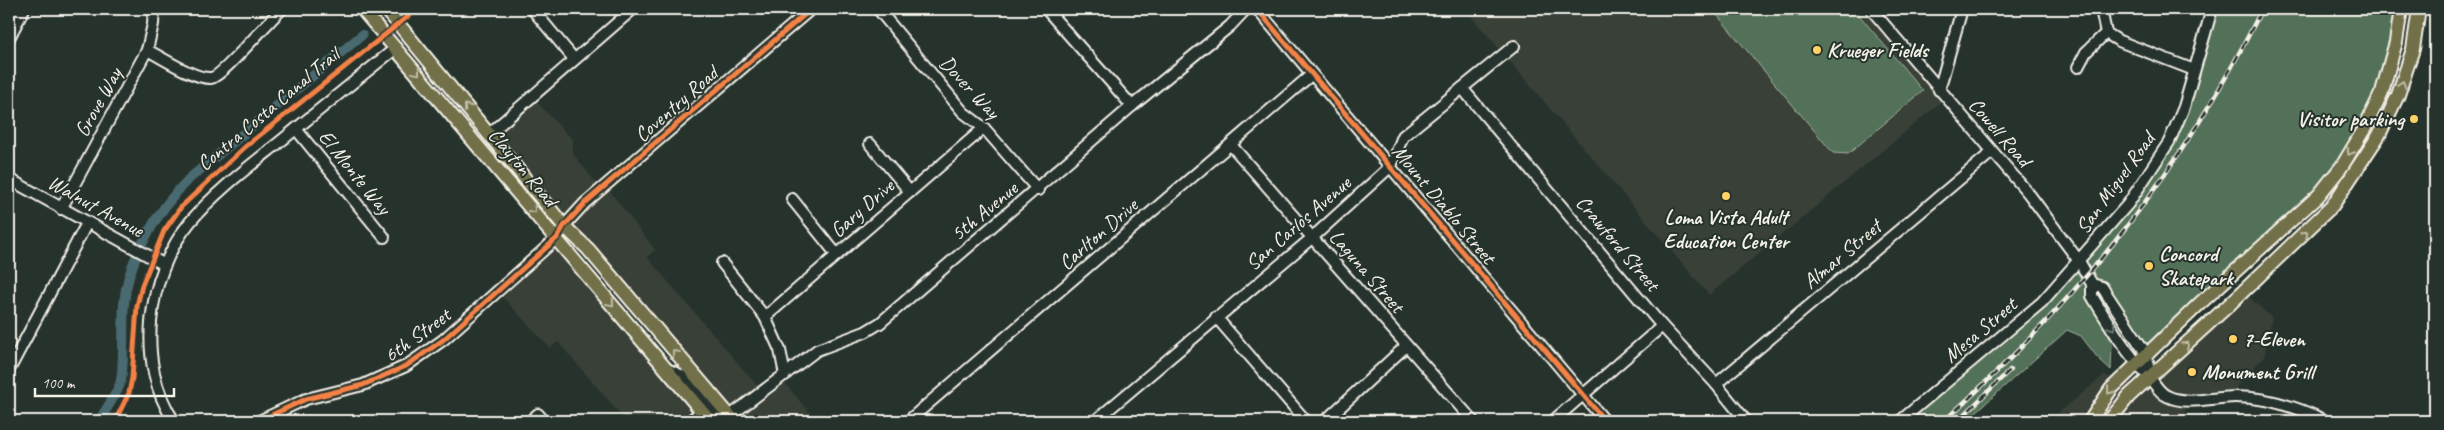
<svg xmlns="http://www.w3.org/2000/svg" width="2444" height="430" viewBox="0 0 2444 430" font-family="Caveat,sans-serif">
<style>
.built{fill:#393f37}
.green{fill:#537159;stroke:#a4b1a0}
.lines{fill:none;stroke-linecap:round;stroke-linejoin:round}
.canal{stroke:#496a6f;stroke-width:10}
.minor-casing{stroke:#f4f1e8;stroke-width:14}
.major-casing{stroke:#f4f1e8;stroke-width:16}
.minor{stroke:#26332d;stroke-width:10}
.major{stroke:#726f4a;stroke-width:12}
.rail-casing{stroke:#f4f1e8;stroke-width:4.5}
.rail{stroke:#26332d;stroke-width:2.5;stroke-dasharray:8;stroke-linecap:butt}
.cycleway-casing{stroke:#26332d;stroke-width:8}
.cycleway{stroke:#f48246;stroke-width:5}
.oneway{stroke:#c0bda9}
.oneway2{stroke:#6e766e}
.poi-dot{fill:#ffd166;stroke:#26332d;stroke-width:2}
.labels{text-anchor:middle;stroke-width:4;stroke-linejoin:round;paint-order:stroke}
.poi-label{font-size:21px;font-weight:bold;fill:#f4f1e8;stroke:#26332d;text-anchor:start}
.street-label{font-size:21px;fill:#f4f1e8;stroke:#26332d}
</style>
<rect width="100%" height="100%" fill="#26332d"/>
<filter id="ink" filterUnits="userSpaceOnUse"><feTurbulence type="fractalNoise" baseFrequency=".02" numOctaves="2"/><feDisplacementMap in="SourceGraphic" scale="10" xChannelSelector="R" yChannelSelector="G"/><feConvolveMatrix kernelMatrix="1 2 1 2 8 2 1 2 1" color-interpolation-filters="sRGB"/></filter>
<g filter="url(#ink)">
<g class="built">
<polygon points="1465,9 1871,9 1946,98 1709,295"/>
<polygon points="531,96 573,140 573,154 601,189 606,186 655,250 647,257 762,391 780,378 817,421 734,421 489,134"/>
<polygon points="557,238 702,411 690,421 626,421 558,342 550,348 497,291"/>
<polygon points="2243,292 2272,318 2264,357 2237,385 2234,397 2188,400 2183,421 2049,421 2104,375 2161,392 2150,378"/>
</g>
<g class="green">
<polygon points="1712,9 1854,9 1923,91 1848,154 1833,153"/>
<polygon points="2212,9 2401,9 2390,69 2342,166 2147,355 2103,287 2092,284 2104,315 2104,325 2112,344 2111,370 2097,357 2081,336 2067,330 1966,421 1900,421 2041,302 2079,261 2169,142"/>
</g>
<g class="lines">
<g class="canal">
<polyline points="398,9 399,9"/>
<path d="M 99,421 C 106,409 115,397 120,384 C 125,370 122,323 124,304 C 127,260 158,209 190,178 L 362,35"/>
</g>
<g class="minor-casing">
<g id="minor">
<polyline points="878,9 963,112 984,128 1038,190"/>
<polyline points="1046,9 1132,106"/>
<polyline points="1257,9 1605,421"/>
<path d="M 1871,9 L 2029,194 L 2079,261 L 2092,284 L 2092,296 C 2109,324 2126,353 2149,377 C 2155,383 2158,392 2167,396 C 2186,406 2214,397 2235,397 C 2267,397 2297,407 2326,421"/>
<polyline points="2101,9 2106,33 2119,41 2194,70"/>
<polyline points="534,11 574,59"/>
<polyline points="9,38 24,9"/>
<path d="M 147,50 C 163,58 194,79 211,78 C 222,77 269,20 282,9"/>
<polyline points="2078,67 2086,52 2106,33"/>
<polyline points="1462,88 1662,326 1716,384 1746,421"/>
<polyline points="1939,90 1962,9"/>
<polyline points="296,129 384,237"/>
<polyline points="489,134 633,9"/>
<polyline points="870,144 910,192"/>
<polyline points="1231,145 1473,421"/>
<polyline points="9,179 165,265"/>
<polyline points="792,199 837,255"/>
<polyline points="61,209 147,50 153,24 154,9"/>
<polyline points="722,263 765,317 780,350 785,375"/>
<polyline points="2092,284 2102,287 2147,355 2150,378"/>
<polyline points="765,317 984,128"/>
<polyline points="1216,317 1306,421"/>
<polyline points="667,369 685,377 715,413 730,416"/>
<polyline points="9,370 87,223"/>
<polyline points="1716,384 1992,152"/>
<polyline points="730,416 817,350 865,332 880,323 1132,106 1230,26 1246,9"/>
<path d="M 174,421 C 135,363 147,275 190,222 C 216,191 250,166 281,141 C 319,110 357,79 396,48"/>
<polyline points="259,421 306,399 363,385 406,366 443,340 557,238 564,226 585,203 811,9"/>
<polyline points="530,421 538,414 544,421"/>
<polyline points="690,421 702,411"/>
<polyline points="908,421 1311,75"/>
<polyline points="1095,421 1313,237 1391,166 1403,136 1514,46"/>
<polyline points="1325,421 1406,346"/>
<polyline points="1553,421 1662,326"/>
<polyline points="1900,421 2042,302 2128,204 2169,142 2184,107 2212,9"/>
</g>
</g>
<g class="major-casing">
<g id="major">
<polyline points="362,9 710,421"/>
<polyline points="386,9 564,226 588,249 734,421"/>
<polyline points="2090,421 2111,389 2197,306 2318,196 2342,166 2363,131 2382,92 2396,42 2401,9"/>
<polyline points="2109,421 2129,396 2231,303 2332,206 2379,135 2398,95 2413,49 2419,9"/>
</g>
</g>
<use href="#minor" class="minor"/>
<use href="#major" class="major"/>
<g class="rail-casing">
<g id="rail">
<path d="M 1944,421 C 2079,300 2182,171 2262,9"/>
<polyline points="1958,421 2010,370"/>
</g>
</g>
<use href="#rail" class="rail"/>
<g class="cycleway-casing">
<g id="cycleway">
<polyline points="1257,9 1605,421"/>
<polyline points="115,421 129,393 132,378 137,306 142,285 164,231 181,207 245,147 417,9"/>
<polyline points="259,421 306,399 363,385 406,366 443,340 557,238 564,226 585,203 811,9"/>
</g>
</g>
<use href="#cycleway" class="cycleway"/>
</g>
<defs><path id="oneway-chevron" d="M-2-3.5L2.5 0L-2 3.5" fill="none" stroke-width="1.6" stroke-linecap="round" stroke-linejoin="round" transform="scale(1.25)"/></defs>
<g class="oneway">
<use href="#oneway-chevron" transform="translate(417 72) rotate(50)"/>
<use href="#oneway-chevron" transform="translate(2402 84) rotate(-72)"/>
<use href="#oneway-chevron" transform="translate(467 107) rotate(-129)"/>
<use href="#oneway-chevron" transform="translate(2350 152) rotate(122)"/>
<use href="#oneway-chevron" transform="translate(533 210) rotate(49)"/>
<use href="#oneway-chevron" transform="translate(2305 234) rotate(-44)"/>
<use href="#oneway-chevron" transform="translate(611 303) rotate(50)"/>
<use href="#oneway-chevron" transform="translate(2186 345) rotate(-43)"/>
<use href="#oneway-chevron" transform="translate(675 353) rotate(-130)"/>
<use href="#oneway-chevron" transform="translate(2110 391) rotate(128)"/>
</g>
<use class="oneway2" href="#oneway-chevron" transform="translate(2112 327) rotate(57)"/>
</g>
<g class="poi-dot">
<circle cx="1817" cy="50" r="5"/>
<circle cx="2414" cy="119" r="5"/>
<circle cx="1726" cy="196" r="5"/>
<circle cx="2149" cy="266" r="5"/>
<circle cx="2233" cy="339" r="5"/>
<circle cx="2192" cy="372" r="5"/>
</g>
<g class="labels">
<g class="poi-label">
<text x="1827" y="57">Krueger Fields</text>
<text x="2404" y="126" text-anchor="end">Visitor parking</text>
<text x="1726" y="224" text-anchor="middle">Loma Vista Adult<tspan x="1726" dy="24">Education Center</tspan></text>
<text x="2159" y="261">Concord<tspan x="2159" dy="24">Skatepark</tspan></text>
<text x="2243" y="346">7-Eleven</text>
<text x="2202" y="379">Monument Grill</text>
</g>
<g class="street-label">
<text transform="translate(970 87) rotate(47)" y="7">Dover Way</text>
<text transform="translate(98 102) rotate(-61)" y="7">Grove Way</text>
<text transform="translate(676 104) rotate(-41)" y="7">Coventry Road</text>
<text transform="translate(268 109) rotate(-40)" y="7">Contra Costa Canal Trail</text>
<text transform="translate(2000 132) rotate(49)" y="7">Cowell Road</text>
<text transform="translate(523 167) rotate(50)" y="7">Clayton Road</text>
<text transform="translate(355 172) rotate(51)" y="7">El Monte Way</text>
<text transform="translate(2115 183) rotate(-54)" y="7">San Miguel Road</text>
<text transform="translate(1444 204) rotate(50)" y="7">Mount Diablo Street</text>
<text transform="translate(96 206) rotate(29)" y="7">Walnut Avenue</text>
<text transform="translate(862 208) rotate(-41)" y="7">Gary Drive</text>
<text transform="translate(984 211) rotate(-40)" y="7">5th Avenue</text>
<text transform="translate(1298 223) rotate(-41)" y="7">San Carlos Avenue</text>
<text transform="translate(1098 234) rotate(-41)" y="7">Carlton Drive</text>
<text transform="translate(1618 243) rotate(50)" y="7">Crawford Street</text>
<text transform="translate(1842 254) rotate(-40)" y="7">Almar Street</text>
<text transform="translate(1367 271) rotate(49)" y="7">Laguna Street</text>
<text transform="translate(1980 330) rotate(-40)" y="7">Mesa Street</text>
<text transform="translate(417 335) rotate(-36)" y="7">6th Street</text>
</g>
</g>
<rect width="2444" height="430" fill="none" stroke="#26332d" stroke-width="30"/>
<rect x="15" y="15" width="2414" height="400" fill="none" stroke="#f4f1e8" stroke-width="2" filter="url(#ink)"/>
<path d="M35 388v8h139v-8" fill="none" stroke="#f4f1e8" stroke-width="2.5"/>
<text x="42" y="388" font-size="15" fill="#f4f1e8" stroke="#26332d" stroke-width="4" paint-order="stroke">100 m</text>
</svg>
